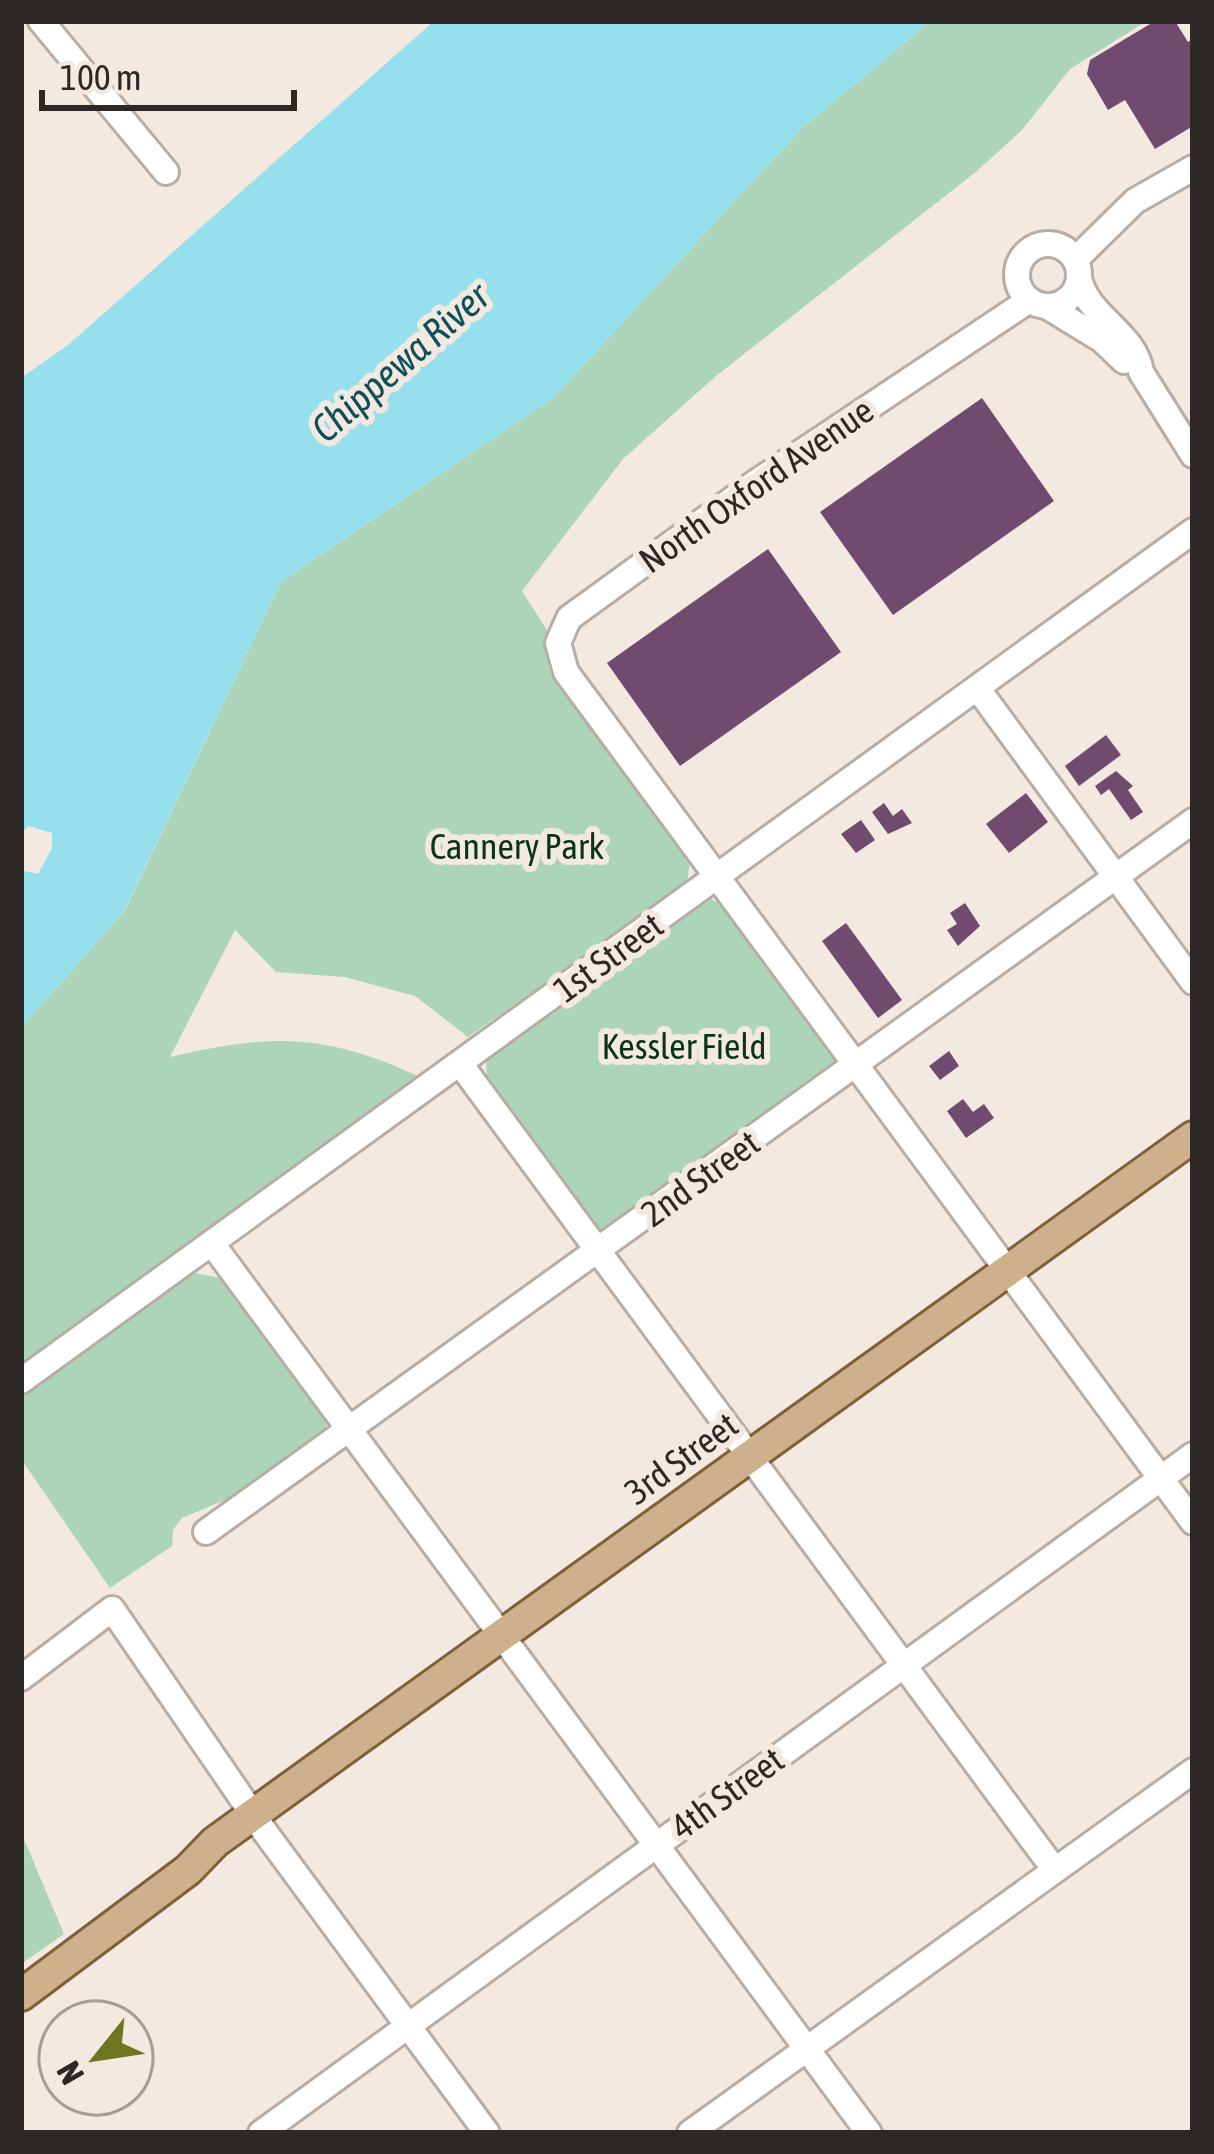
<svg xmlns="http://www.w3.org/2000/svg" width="1214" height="2154" viewBox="0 0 1214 2154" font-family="'Asap Condensed',sans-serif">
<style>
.green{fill:#acd4b9}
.water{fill:#96e0ed}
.building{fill:#714a6f}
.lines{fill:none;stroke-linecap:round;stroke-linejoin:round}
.minor-casing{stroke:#b8ada5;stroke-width:30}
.major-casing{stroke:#805f36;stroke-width:36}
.minor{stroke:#fff;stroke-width:24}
.major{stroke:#cdb18c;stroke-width:30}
.labels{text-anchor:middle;stroke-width:12;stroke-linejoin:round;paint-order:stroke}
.street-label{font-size:36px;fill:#2d2825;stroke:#f4e9e1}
.park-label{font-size:36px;fill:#08331c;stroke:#f4e9e1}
.water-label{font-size:39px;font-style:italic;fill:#0e5059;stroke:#f4e9e1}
</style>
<rect width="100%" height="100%" fill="#f4e9e1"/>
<g class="green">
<path d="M 931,21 L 1147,21 L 1070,69 L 1022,130 L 977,171 L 716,376 L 623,459 L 522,591 L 547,630 L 546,655 L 561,690 L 690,859 L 687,884 L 468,1037 L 415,996 L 345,977 L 276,972 L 235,930 L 170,1057 C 270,1033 326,1033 420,1077 L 21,1367 L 21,1028 L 125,910 L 281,582 L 553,398 L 802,128 Z"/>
<polygon points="711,899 725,905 834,1055 835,1066 598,1232 487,1079 486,1058"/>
<polygon points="195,1273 225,1279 327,1420 326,1431 242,1493 182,1518 173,1530 172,1546 110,1588 21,1459 21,1394"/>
<polygon points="21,1832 64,1934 24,1962 21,1955"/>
</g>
<polygon class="water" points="434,21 931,21 802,128 553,398 281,582 124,911 21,1028 21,870 38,874 52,848 52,833 28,826 21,834 21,378 68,345"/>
<g class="building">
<polygon points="1155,21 1175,21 1188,42 1193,39 1193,126 1155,149 1125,100 1108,110 1087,74 1090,60"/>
<polygon points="982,398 1054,501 893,615 820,512"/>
<polygon points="768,549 841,652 680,766 607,663"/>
<polygon points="1106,735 1121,755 1079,786 1065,766"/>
<polygon points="1116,771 1133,786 1128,790 1143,812 1131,820 1109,789 1101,795 1095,786"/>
<polygon points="1026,793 1048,822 1009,853 986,824"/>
<polygon points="884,803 893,816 902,809 912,823 888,834 872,812"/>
<polygon points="861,820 875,840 856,853 841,834"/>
<polygon points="965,903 980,926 958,946 947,930 957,924 950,913"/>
<polygon points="846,923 902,1000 878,1018 822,941"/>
<polygon points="949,1051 959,1066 940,1080 929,1066"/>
<polygon points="963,1099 973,1112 984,1104 994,1118 966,1138 947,1111"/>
</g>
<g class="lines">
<g class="minor-casing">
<g id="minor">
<polyline points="41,21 166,172"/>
<circle cx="1048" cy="275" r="31"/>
<polyline points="1077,258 1135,201 1193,168"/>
<path d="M 1079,278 C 1087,317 1135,332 1141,372 L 1193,455"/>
<polyline points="1028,301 755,483 569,618 558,643 566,672 1193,1522"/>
<polyline points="1048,307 1102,340 1124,361"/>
<polyline points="978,689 1193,982"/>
<polyline points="461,1065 1054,1869"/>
<polyline points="213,1245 869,2133"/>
<polyline points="21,1381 1193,531"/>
<polyline points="206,1532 1193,821"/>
<polyline points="21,1678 112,1609 265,1832 487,2133"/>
<polyline points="261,2133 1193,1455"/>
<polyline points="690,2133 1193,1771"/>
</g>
</g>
<g class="major-casing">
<polyline id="major" points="21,1995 188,1870 215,1842 1193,1137"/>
</g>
<use href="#minor" class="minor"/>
<use href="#major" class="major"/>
</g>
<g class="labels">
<g class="street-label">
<text transform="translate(756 485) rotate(-35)" y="13">North Oxford Avenue</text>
<text transform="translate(608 957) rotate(-36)" y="13">1st Street</text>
<text transform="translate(700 1178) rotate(-36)" y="13">2nd Street</text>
<text transform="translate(681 1458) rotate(-36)" y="13">3rd Street</text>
<text transform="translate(727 1793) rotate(-36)" y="13">4th Street</text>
</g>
<g class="park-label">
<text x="517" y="859">Cannery Park</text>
<text x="684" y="1059">Kessler Field</text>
</g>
<g class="water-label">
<text transform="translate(400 362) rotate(-41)" y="14">Chippewa River</text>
</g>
</g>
<rect width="1214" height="2154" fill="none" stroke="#2d2825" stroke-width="48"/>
<g transform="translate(96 2058) rotate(240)"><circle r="57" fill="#f4e9e1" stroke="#a49c96" stroke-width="3"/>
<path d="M0-9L21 45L0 30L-21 45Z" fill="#6e761f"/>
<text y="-18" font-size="33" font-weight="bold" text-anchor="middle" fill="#2d2825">N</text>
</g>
<path d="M42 90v18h252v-18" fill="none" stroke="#2d2825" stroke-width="6"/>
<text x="60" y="90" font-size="36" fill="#2d2825" stroke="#f4e9e1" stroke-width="9" paint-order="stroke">100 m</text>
</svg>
